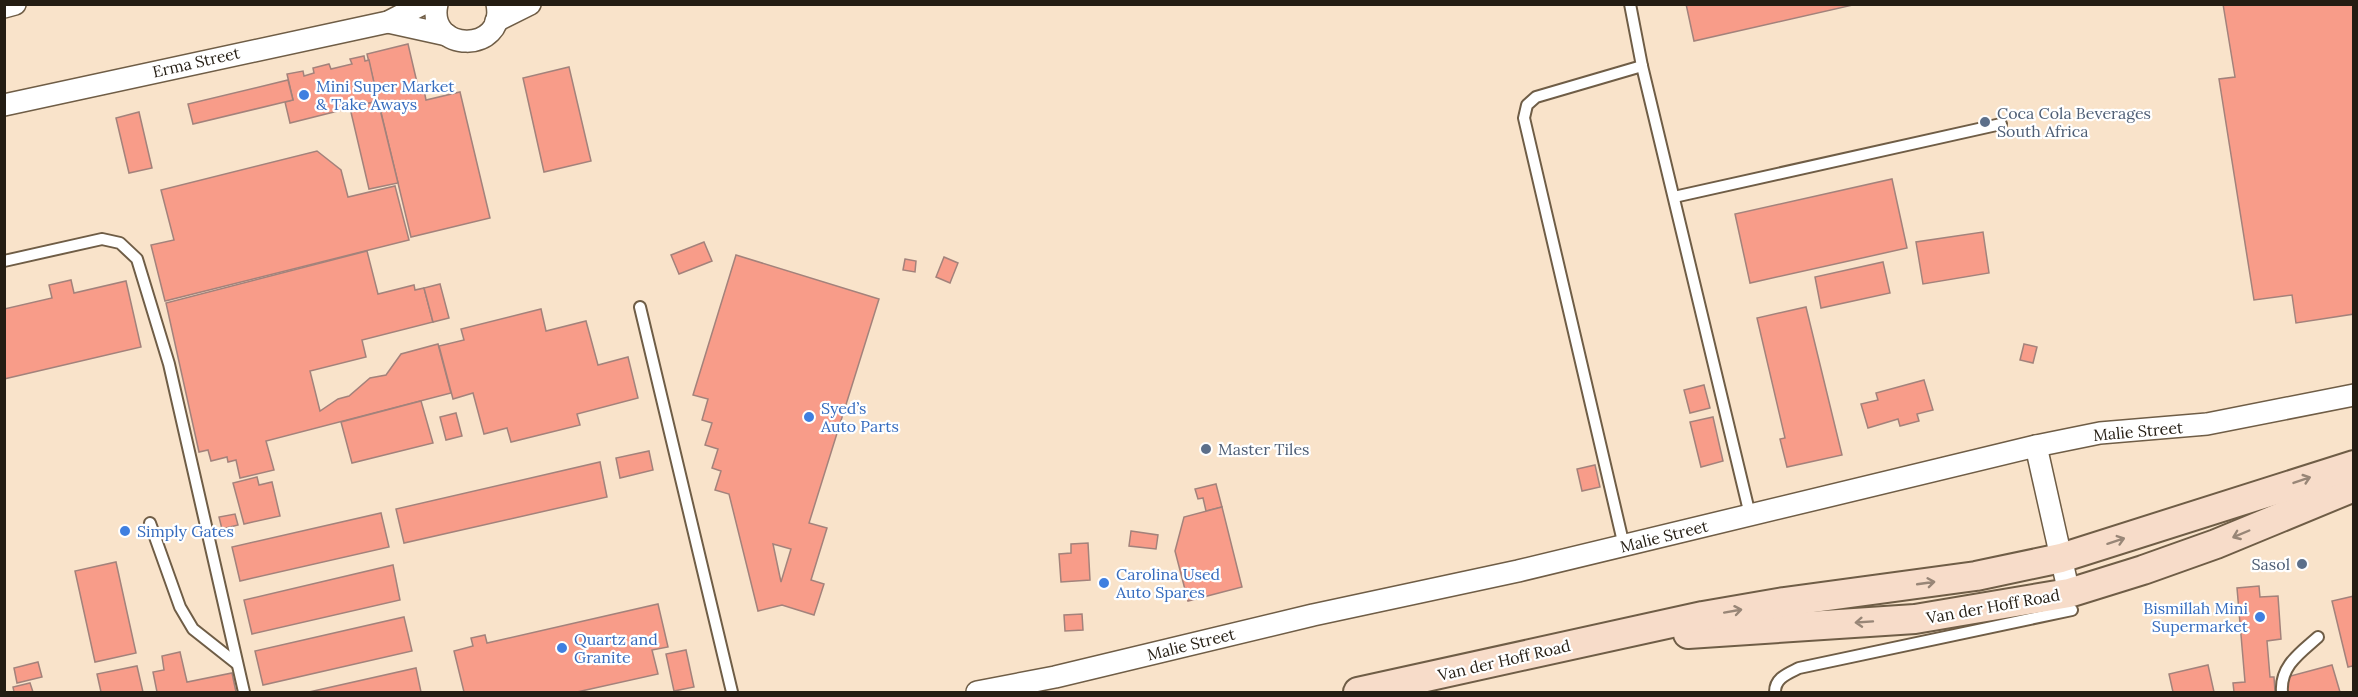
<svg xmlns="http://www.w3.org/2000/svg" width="2358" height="697" viewBox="0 0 2358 697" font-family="Lora,serif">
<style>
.building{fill:#f89c89;stroke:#a3827b;stroke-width:1.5;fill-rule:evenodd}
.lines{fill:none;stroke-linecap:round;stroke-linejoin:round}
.lane-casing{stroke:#6f5d46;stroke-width:14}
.street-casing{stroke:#6f5d46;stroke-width:24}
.secondary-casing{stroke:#6f5d46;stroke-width:32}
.lane{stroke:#fff;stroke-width:10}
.street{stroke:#fff;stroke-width:21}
.secondary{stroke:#f7dcc9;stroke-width:28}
.oneway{stroke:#988677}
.shop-dot{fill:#3f7fe0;stroke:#fff;stroke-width:2}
.service-dot{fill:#5c6f8a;stroke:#fff;stroke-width:2}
.labels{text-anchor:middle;stroke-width:4.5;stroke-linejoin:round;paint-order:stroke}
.street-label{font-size:16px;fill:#241d13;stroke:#fff}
.shop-label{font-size:16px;fill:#366cbe;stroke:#fff;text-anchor:start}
.service-label{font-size:16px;fill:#4e5e75;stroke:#fff;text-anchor:start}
</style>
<rect width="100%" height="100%" fill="#f9e3ca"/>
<g class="building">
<polygon points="1686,4 1853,4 1853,5 1694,41"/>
<polygon points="2223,4 2354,4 2354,314 2296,323 2292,295 2254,300 2219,79 2235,77"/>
<polygon points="408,44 419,91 424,90 426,100 460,92 490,218 411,237 367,54"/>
<polygon points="364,56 365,61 369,60 378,101 290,123 285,102 293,100 287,74 303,71 304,76 314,73 313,68 329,64 331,69 352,64 350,59"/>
<polygon points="569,67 591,161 544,172 523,78"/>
<polygon points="288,80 293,100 193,124 188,104"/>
<polygon points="378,101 398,183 369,189 350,108"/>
<polygon points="139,112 152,168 129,173 116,118"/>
<polygon points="317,151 341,170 348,197 395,186 409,240 165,301 151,245 174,240 161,190"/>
<polygon points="1892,179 1907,248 1750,283 1735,214"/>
<polygon points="1983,232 1989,273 1923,284 1916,242"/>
<polygon points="704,242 712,261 679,274 671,255"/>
<polygon points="367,251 378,294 414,285 415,290 424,288 433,322 362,340 366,357 310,371 320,411 338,399 349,396 370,378 386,375 401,354 438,344 451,393 266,441 274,470 240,478 236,460 228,462 227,457 211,461 208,450 199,452 166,303"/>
<path d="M 736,255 L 879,299 L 809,523 L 827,528 L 811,580 L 824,584 L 814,615 L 782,605 L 758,611 L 729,494 L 715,490 L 721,471 L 712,468 L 718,449 L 705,445 L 712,423 L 702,420 L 708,399 L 693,395 ZM 773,544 L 791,549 L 781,582 Z"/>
<polygon points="944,257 958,263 950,283 936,277"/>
<polygon points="905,259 916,261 915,272 903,270"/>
<polygon points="1883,262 1890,293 1821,308 1815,277"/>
<polygon points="71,280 74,293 126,281 141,347 4,379 4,309 52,298 49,285"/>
<polygon points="440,284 449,318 433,322 424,288"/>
<polygon points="1806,307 1842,455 1787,467 1780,439 1785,438 1757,318"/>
<polygon points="541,309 546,331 586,321 598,365 628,357 638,398 577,414 580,425 511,442 507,428 484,434 473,393 453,399 439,346 464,340 461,329"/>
<polygon points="2024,344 2037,347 2033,363 2020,360"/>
<polygon points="1924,380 1933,410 1917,414 1919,421 1900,426 1898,419 1868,428 1861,404 1878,400 1876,393"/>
<polygon points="1704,385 1710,408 1690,413 1684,390"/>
<polygon points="421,401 433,443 352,463 341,422"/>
<polygon points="456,413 462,436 446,440 440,417"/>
<polygon points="1713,417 1723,461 1701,467 1690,422"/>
<polygon points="649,451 653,470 620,478 616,458"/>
<polygon points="600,462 607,497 404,543 396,509"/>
<polygon points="1595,465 1600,487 1582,491 1577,469"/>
<polygon points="257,477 259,485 272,482 280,516 244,524 233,483"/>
<polygon points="1216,484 1222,507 1206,511 1203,498 1198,499 1195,489"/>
<polygon points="1222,507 1242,587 1188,601 1175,551 1184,517"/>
<polygon points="381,513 389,547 240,581 232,547"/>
<polygon points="235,514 238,525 222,529 219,517"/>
<polygon points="1131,531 1158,535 1156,549 1129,546"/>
<polygon points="1088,543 1090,580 1061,582 1059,554 1071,553 1071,544"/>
<polygon points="116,562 136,653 95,662 75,571"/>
<polygon points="393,565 400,600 252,634 244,600"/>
<polygon points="2259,586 2260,597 2278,596 2281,639 2267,641 2270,677 2274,677 2275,692 2234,692 2233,683 2245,682 2237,588"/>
<polygon points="2354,596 2354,670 2352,666 2348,667 2332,601"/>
<polygon points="658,604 668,647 652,650 658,674 577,692 464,692 454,651 473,646 471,638 485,635 487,643"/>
<polygon points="1082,614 1083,630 1065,631 1064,615"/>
<polygon points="404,617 412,651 263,685 255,651"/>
<polygon points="686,650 694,687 674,691 666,654"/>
<polygon points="180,652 187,682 232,673 236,692 157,692 153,672 164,670 162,656"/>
<polygon points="38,662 42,677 17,683 14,668"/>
<polygon points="2208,665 2214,692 2173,692 2169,674"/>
<polygon points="2332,665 2340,692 2287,692 2283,678"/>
<polygon points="137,666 143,692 101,692 97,674"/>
<polygon points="416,668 421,692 309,692"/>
<polygon points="30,683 33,692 14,692 13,687"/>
</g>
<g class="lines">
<g class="lane-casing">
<g id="lane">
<polyline points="1630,4 1642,66 1750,515"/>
<polyline points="1674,197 2001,124"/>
<polyline points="4,261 102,239 120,243 137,259 169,364 244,692"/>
<polyline points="640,307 732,692"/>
<polyline points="150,523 180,607 193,629 236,663"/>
<polyline points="1624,546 1524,118 1527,105 1536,97 1642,66"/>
<path d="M 1775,692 C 1775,678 1787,674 1799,668 L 2072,610"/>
<path d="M 2282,692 C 2280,666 2300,653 2318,637"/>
</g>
</g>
<g class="street-casing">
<g id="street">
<path d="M 437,4 C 426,53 507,54 497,4"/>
<polyline points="4,7 15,4"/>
<polyline points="496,21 530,4"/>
<polyline points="388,22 447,35"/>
<polyline points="4,105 388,22 423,4"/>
<polyline points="2036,446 2069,593"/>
<polyline points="977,692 1055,677 1313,615 1518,571 2036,446 2100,433 2207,424 2354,395"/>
</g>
</g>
<g class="secondary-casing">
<g id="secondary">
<polyline points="1688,634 1915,619 2069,593 2143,570 2216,544 2354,487"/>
<polyline points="1358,692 1703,616 1784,602 1976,576 2061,558 2354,465"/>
</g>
</g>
<use href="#lane" class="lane"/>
<use href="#street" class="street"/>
<use href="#secondary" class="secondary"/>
</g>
<defs><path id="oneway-shaft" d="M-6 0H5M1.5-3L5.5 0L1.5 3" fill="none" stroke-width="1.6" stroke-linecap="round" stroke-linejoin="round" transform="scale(1.5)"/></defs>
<g class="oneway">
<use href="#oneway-shaft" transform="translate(2302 480) rotate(-19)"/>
<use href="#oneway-shaft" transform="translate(2241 534) rotate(157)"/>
<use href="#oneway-shaft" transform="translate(2116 541) rotate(-18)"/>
<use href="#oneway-shaft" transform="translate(1926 583) rotate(-8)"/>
<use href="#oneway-shaft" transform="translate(1733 611) rotate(-10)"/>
<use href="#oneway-shaft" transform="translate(1864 622) rotate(176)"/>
</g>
<g class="shop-dot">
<circle cx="304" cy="95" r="6"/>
<circle cx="809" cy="417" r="6"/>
<circle cx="125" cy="531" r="6"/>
<circle cx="1104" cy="583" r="6"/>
<circle cx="2260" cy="617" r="6"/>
<circle cx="562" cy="648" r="6"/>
</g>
<g class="service-dot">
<circle cx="1985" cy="122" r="6"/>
<circle cx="1206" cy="449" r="6"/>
<circle cx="2302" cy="564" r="6"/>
</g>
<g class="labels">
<g class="street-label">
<text transform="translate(196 62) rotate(-13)" y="6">Erma Street</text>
<text transform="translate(2138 431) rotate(-5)" y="6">Malie Street</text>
<text transform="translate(1664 536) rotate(-14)" y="6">Malie Street</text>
<text transform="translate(1993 606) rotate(-10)" y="6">Van der Hoff Road</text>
<text transform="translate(1191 644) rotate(-14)" y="6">Malie Street</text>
<text transform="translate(1504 660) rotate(-13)" y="6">Van der Hoff Road</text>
</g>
<g class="shop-label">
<text x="316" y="92">Mini Super Market<tspan x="316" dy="18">&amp; Take Aways</tspan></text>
<text x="821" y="414">Syed’s<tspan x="821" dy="18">Auto Parts</tspan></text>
<text x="137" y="537">Simply Gates</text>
<text x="1116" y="580">Carolina Used<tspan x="1116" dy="18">Auto Spares</tspan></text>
<text x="2248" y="614" text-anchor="end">Bismillah Mini<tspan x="2248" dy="18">Supermarket</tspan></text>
<text x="574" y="645">Quartz and<tspan x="574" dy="18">Granite</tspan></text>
</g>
<g class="service-label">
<text x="1997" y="119">Coca Cola Beverages<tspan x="1997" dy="18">South Africa</tspan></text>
<text x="1218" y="455">Master Tiles</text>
<text x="2290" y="570" text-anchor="end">Sasol</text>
</g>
</g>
<rect width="2358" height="697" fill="none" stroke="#241d13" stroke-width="12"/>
</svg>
